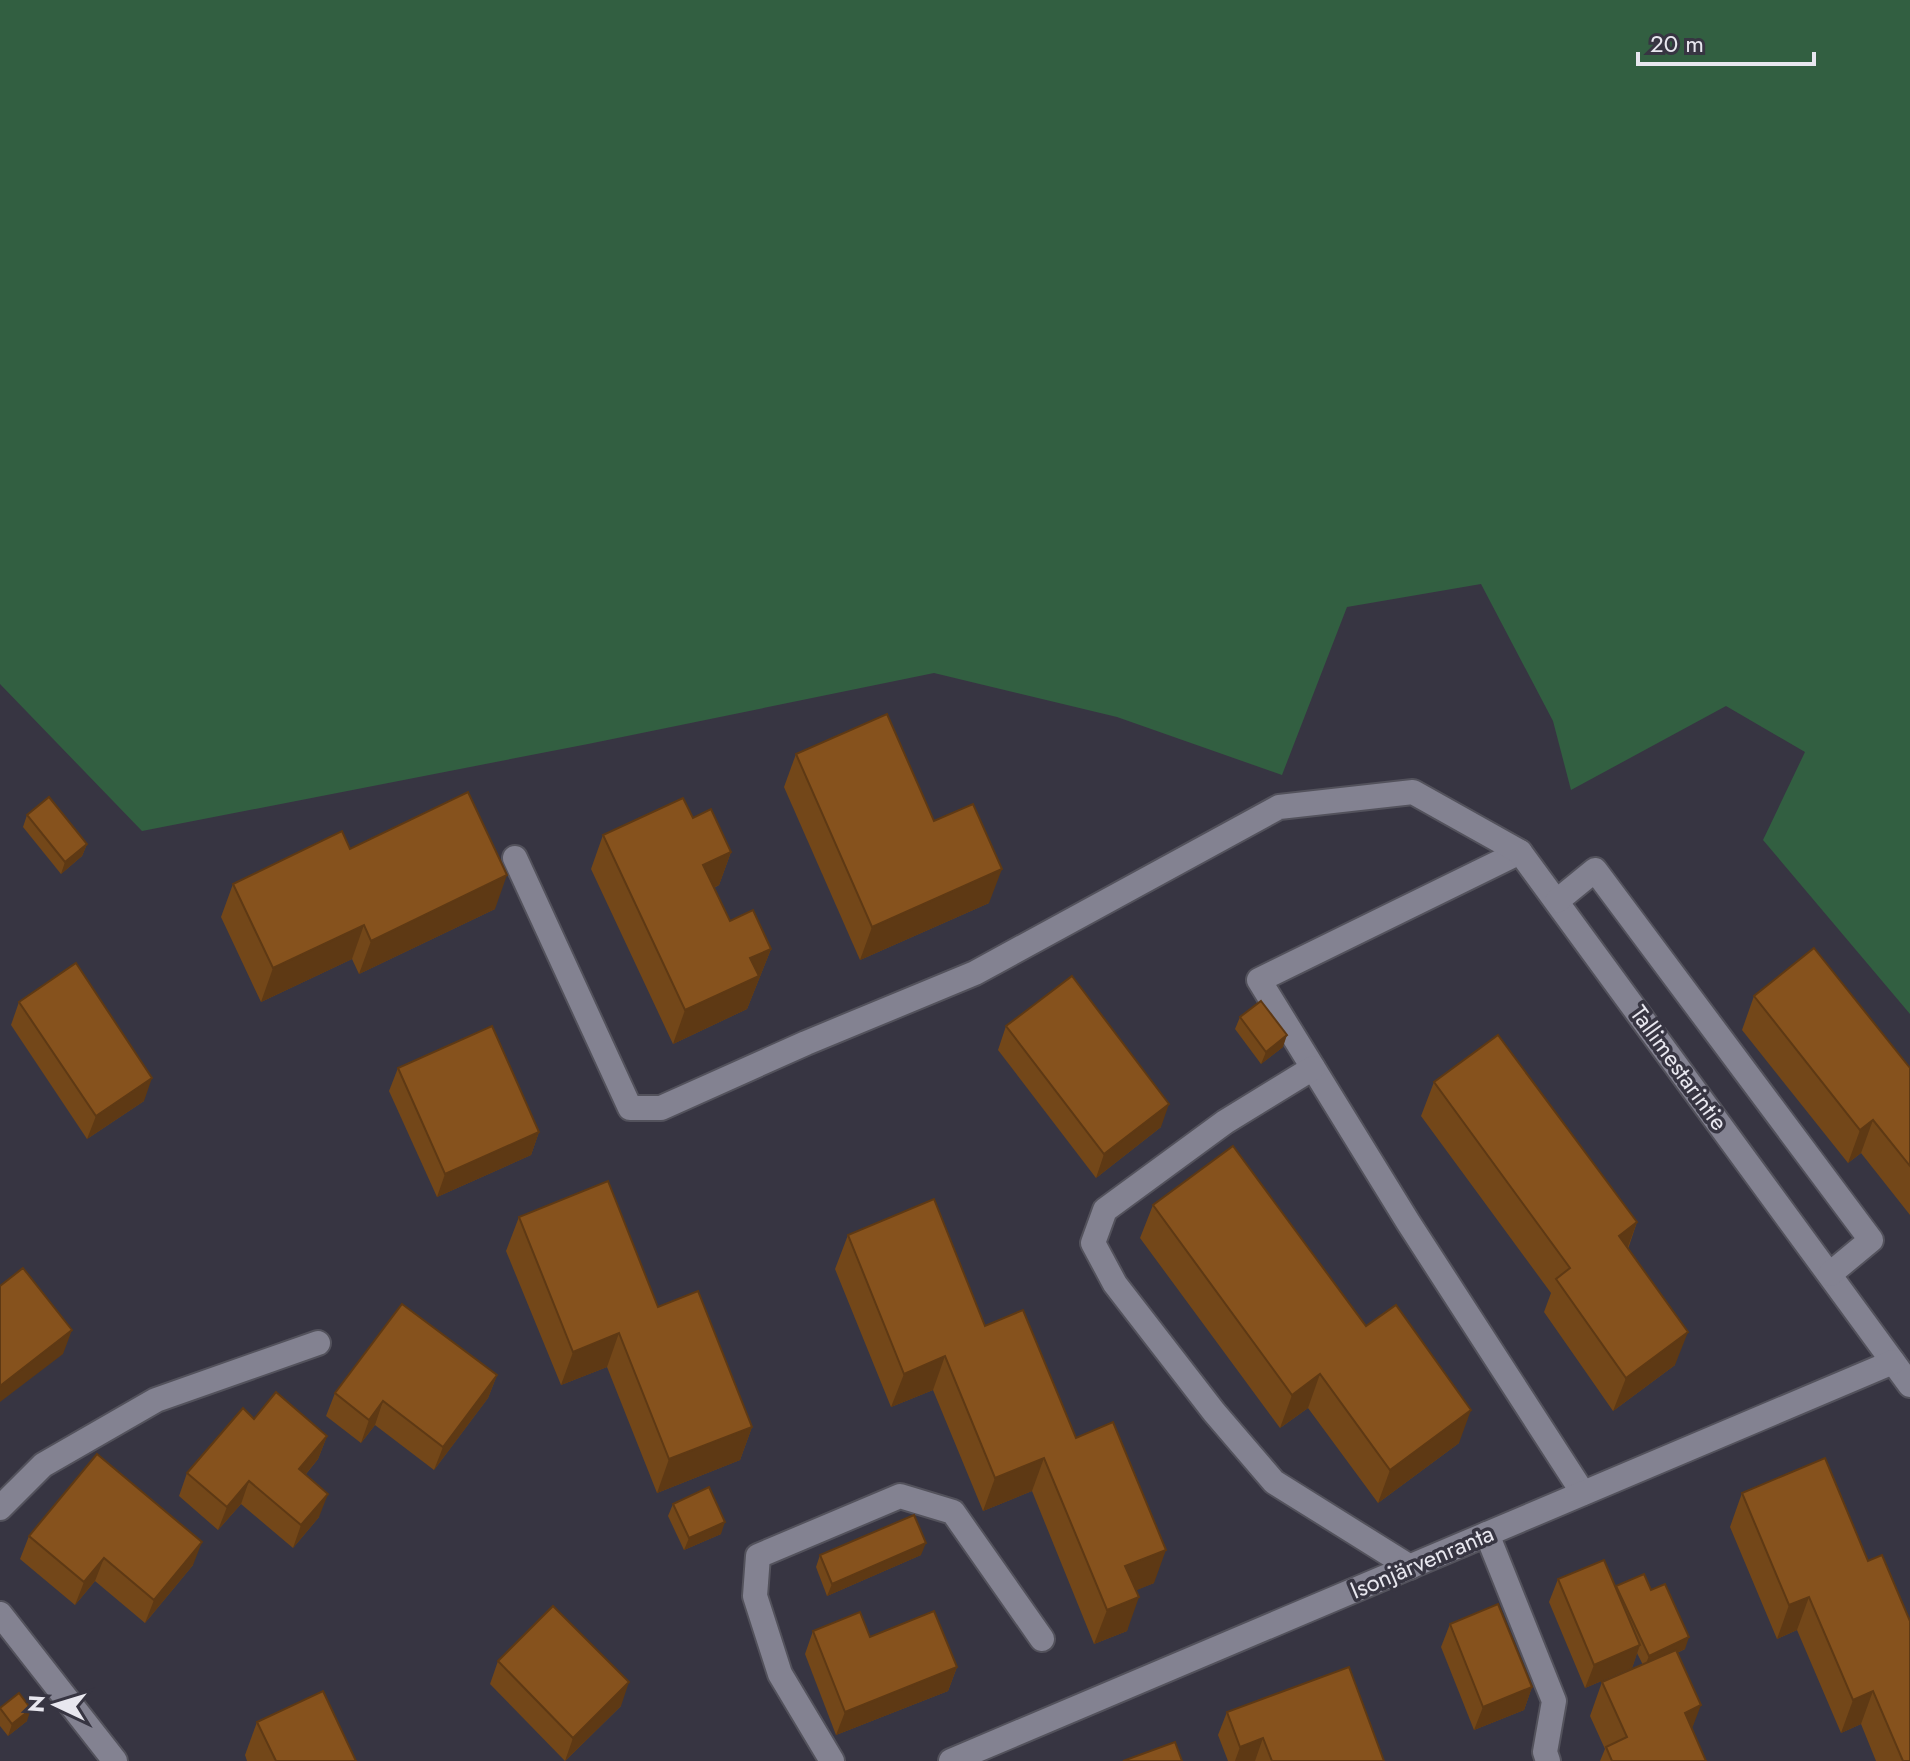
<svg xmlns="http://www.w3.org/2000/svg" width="1910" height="1761" viewBox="0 0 1910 1761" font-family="Jost,sans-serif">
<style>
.green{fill:#325f41}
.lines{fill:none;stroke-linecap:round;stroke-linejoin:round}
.minor-casing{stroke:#53525c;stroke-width:28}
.minor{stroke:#838291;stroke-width:24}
.wall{fill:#734719}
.shaded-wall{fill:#5e3914}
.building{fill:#86521d;stroke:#5e3914;stroke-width:2}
.labels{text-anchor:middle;stroke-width:7;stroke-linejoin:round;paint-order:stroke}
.street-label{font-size:24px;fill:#e8e7ef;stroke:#373542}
</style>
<rect width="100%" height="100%" fill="#373542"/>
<polygon class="green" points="0,0 1910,0 1910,1014 1763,840 1805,752 1726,706 1571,790 1553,721 1481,584 1347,607 1282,775 1117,717 934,673 588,744 142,831 0,684"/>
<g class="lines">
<g class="minor-casing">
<g id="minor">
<polyline points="1520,852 1259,980 1408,1222 1583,1493"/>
<polyline points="515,858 630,1108 661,1108 806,1043 975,973 1279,807 1413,792 1520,852 1910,1385"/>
<polyline points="1557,901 1595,870 1871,1240 1830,1274"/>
<polyline points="1313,1068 1225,1122 1105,1210 1093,1243 1115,1284 1214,1412 1274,1482 1410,1567"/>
<polyline points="0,1508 43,1465 156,1400 318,1343"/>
<polyline points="1487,1534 1554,1701 1545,1752 1548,1761"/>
<polyline points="0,1614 115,1761"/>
<polyline points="832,1761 780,1674 755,1596 758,1556 900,1496 953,1512 1042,1639"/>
<polyline points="951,1761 1893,1362"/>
</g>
</g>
<use href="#minor" class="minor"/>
</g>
<g class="wall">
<polygon points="796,754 934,821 989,903 860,960 784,787"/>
<polygon points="27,815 87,844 82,856 61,874 23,827"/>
<polygon points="693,818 731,852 719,885 714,888 730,921 771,949 747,1009 673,1044 591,869 603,835"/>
<polygon points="350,849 495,909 359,974 352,959 261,1002 221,917 233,884"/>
<polygon points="1754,996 1910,1068 1910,1215 1861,1153 1848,1163 1742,1030"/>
<polygon points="19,1002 144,1101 87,1139 11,1025"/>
<polygon points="1240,1017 1283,1047 1261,1064 1235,1029"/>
<polygon points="1006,1026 1161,1127 1096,1178 998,1050"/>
<polygon points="398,1068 539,1132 531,1155 437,1197 389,1091"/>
<polygon points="1434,1082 1637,1222 1628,1249 1675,1365 1613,1411 1544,1312 1551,1293 1421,1116"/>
<polygon points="1153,1205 1366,1326 1459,1443 1378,1503 1308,1408 1280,1428 1140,1238"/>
<polygon points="519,1217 658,1307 752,1427 740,1460 657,1493 607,1367 561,1385 506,1251"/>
<polygon points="848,1235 985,1326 1076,1438 1154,1583 1136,1590 1127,1631 1094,1644 1032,1491 983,1511 933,1390 891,1407 835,1269"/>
<polygon points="497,1375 488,1398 434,1470 375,1425 361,1443 326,1416 335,1393"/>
<polygon points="254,1419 327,1436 318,1459 306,1474 319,1517 293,1548 241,1504 218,1530 179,1496 187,1473"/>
<polygon points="1825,1458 1910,1761 1876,1761 1861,1724 1841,1733 1797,1630 1777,1639 1730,1527 1742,1493"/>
<polygon points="673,1504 721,1534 684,1550 668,1516"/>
<polygon points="29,1536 193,1565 145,1623 95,1581 75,1605 20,1559"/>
<polygon points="820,1555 921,1555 827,1596 816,1567"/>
<polygon points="1558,1579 1616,1588 1651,1590 1685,1649 1677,1653 1692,1728 1706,1761 1600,1761 1605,1749 1590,1716 1602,1682 1643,1665 1637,1653 1632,1668 1585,1688 1549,1602"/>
<polygon points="1450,1624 1532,1687 1524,1710 1474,1730 1441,1647"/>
<polygon points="813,1631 870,1637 957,1667 948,1691 836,1735 805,1654"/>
<polygon points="498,1661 621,1706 565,1761 490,1684"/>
<polygon points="0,1708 27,1721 8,1736 0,1726"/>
<polygon points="1227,1712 1384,1761 1228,1761 1218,1735"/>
<polygon points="257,1722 356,1761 247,1761 245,1755"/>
</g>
<g class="shaded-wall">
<polygon points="87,844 82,856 61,874 65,862"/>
<polygon points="731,852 719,885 691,899 703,865"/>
<polygon points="1002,869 989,903 860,960 872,927"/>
<polygon points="507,875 495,909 359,974 371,941"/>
<polygon points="364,925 352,959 261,1002 273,968"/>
<polygon points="771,949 747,1009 673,1044 685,1010 750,958"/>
<polygon points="1287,1035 1283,1047 1261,1064 1266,1052"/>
<polygon points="152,1078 144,1101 87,1139 96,1116"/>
<polygon points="1169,1104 1161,1127 1096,1178 1104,1154"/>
<polygon points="1873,1120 1861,1153 1848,1163 1860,1130"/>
<polygon points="539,1132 531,1155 437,1197 445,1174"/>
<polygon points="1637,1222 1625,1255 1619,1236"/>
<polygon points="72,1330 63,1354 0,1402 0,1386"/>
<polygon points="1688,1332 1675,1365 1613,1411 1626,1378"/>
<polygon points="619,1333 607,1367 561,1385 573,1352"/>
<polygon points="945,1356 933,1390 891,1407 904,1374"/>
<polygon points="1320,1374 1308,1408 1280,1428 1292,1395"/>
<polygon points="497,1375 488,1398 434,1470 443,1447"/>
<polygon points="383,1401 375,1425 361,1443 369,1420"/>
<polygon points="1471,1410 1459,1443 1378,1503 1390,1470"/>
<polygon points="752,1427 740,1460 657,1493 669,1459"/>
<polygon points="327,1436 318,1459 291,1492 299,1469"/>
<polygon points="1044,1458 1032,1491 983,1511 995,1478"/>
<polygon points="249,1481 241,1504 218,1530 227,1507"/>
<polygon points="328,1494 319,1517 293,1548 301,1525"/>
<polygon points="725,1522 721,1534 684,1550 689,1538"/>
<polygon points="202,1542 193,1565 145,1623 154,1600"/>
<polygon points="926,1543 921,1555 827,1596 832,1584"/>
<polygon points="1166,1550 1154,1583 1113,1600 1125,1566"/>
<polygon points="104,1558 95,1581 75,1605 84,1582"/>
<polygon points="1139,1597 1127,1631 1094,1644 1107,1610"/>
<polygon points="1809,1597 1797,1630 1777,1639 1789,1605"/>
<polygon points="1689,1637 1685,1649 1644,1668 1649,1656"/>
<polygon points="1640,1645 1632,1668 1585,1688 1594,1665"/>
<polygon points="957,1667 948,1691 836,1735 845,1712"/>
<polygon points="629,1682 621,1706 565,1761 573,1738"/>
<polygon points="1532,1687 1524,1710 1474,1730 1483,1707"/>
<polygon points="1873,1691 1861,1724 1841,1733 1853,1700"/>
<polygon points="1701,1705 1688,1739 1685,1713"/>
<polygon points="31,1709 27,1721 8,1736 12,1724"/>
<polygon points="1263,1738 1255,1761 1235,1761 1240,1747"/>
</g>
<g class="building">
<polygon points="887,714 934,821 973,804 1002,869 872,927 796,754"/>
<polygon points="468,792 507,875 371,941 364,925 273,968 233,884 342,831 350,849"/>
<polygon points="49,797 87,844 65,862 27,815"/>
<polygon points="683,798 693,818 711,809 731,852 703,865 730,921 753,910 771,949 750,958 759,976 685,1010 603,835"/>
<polygon points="1814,948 1910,1068 1910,1166 1873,1120 1860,1130 1754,996"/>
<polygon points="76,963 152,1078 96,1116 19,1002"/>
<polygon points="1072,976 1169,1104 1104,1154 1006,1026"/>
<polygon points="1261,1001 1287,1035 1266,1052 1240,1017"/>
<polygon points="492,1026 539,1132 445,1174 398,1068"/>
<polygon points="1498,1035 1637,1222 1619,1236 1688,1332 1626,1378 1556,1279 1570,1268 1434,1082"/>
<polygon points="1233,1146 1366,1326 1396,1305 1471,1410 1390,1470 1320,1374 1292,1395 1153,1205"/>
<polygon points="608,1181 658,1307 698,1291 752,1427 669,1459 619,1333 573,1352 519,1217"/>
<polygon points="934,1199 985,1326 1023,1310 1076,1438 1113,1422 1166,1550 1125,1566 1139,1597 1107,1610 1044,1458 995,1478 945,1356 904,1374 848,1235"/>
<polygon points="23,1268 72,1330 0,1386 0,1286"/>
<polygon points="402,1304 497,1375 443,1447 383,1401 369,1420 335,1393"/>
<polygon points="276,1392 327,1436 299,1469 328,1494 301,1525 249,1481 227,1507 187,1473 243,1408 254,1419"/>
<polygon points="97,1454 202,1542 154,1600 104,1558 84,1582 29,1536"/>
<polygon points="1825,1458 1868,1561 1882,1555 1910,1621 1910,1761 1903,1761 1873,1691 1853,1700 1809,1597 1789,1605 1742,1493"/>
<polygon points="709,1487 725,1522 689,1538 673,1504"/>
<polygon points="914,1515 926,1543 832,1584 820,1555"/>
<polygon points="1604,1560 1640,1645 1594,1665 1558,1579"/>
<polygon points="1644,1574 1651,1590 1665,1584 1689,1637 1649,1656 1616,1586"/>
<polygon points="1498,1604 1532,1687 1483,1707 1450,1624"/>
<polygon points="553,1606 629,1682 573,1738 498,1661"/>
<polygon points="934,1611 957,1667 845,1712 813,1631 860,1612 870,1637"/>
<polygon points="1676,1650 1701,1705 1685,1713 1706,1761 1612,1761 1606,1747 1627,1737 1602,1682"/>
<polygon points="1349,1667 1384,1761 1272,1761 1263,1738 1240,1747 1227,1712"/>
<polygon points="323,1691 356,1761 276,1761 257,1722"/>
<polygon points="19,1693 31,1709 12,1724 0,1708"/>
<polygon points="1175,1742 1182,1761 1123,1761"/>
</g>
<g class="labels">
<g class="street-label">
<text transform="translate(1679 1068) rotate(54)" y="8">Tallimestarintie</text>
<text transform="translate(1422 1562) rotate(-23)" y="8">Isonjärvenranta</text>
</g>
</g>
<g transform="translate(56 1705) rotate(274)" stroke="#373542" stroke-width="6" paint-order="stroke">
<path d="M0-6L14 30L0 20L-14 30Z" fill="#e8e7ef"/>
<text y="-12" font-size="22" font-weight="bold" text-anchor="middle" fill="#e8e7ef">N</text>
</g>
<path d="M1638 52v12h176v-12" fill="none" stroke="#e8e7ef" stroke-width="4"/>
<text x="1650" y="52" font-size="24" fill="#e8e7ef" stroke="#373542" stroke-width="6" paint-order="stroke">20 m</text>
</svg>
